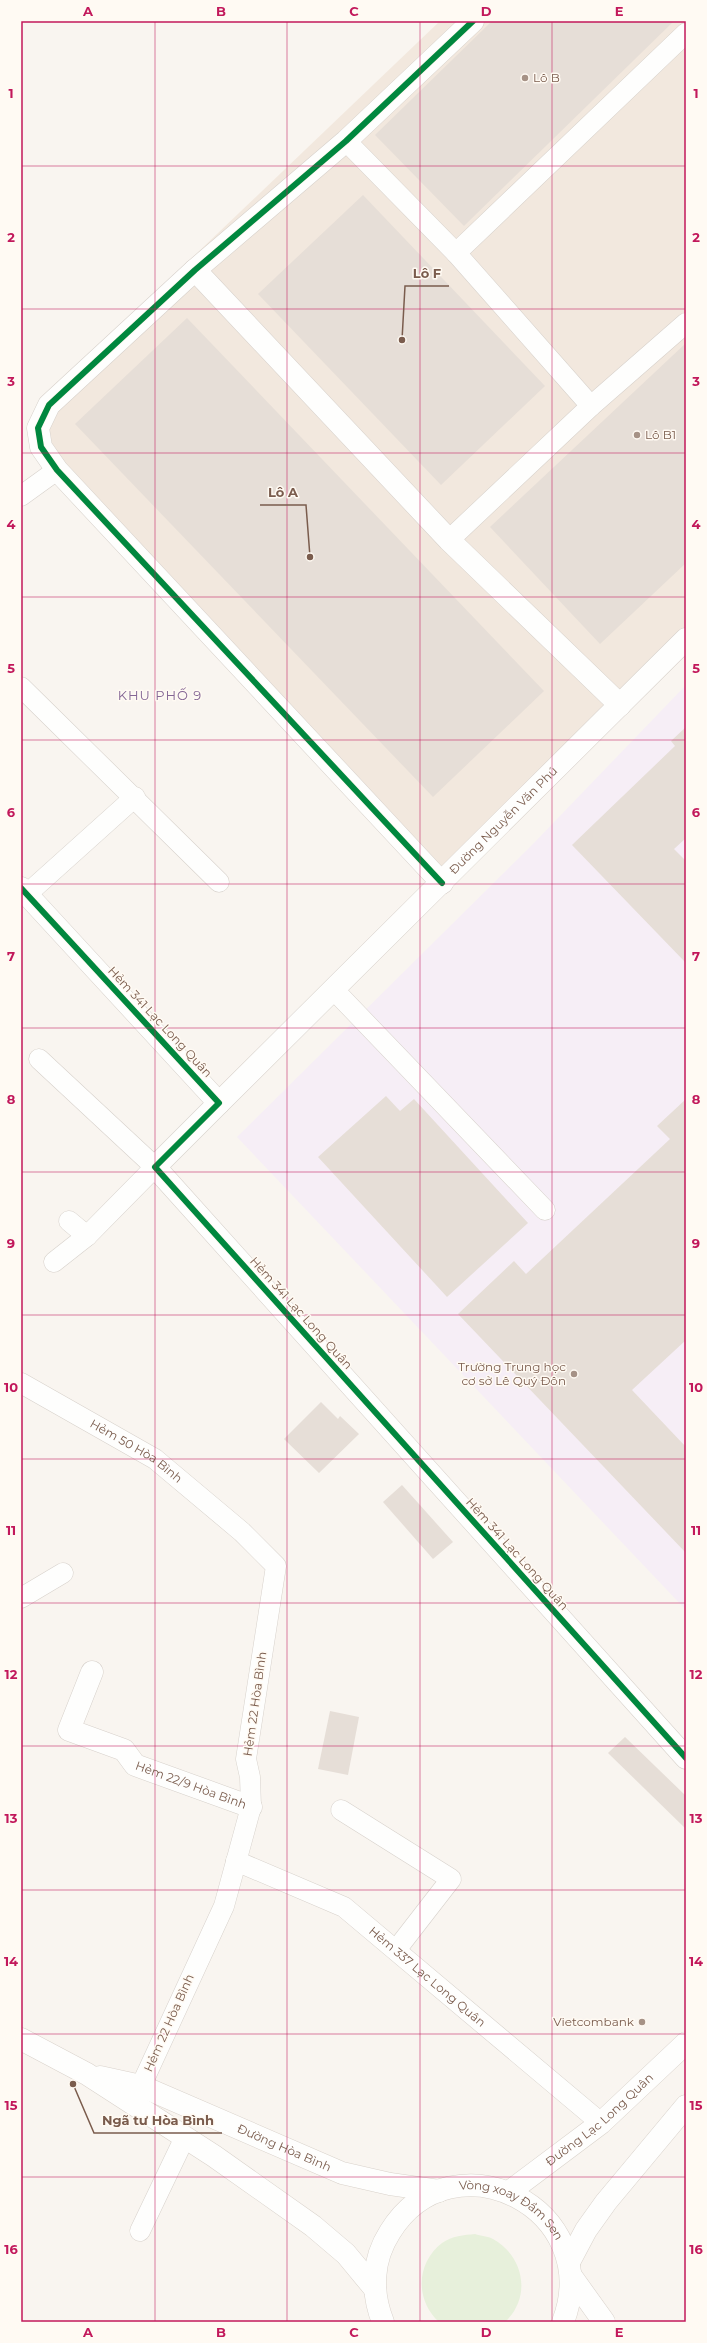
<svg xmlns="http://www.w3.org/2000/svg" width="707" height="2343" viewBox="0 0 707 2343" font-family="Montserrat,sans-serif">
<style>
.residential{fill:#f2e8de}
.education{fill:#f6eef6}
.green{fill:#e7f0db}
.building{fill:#e6ded7}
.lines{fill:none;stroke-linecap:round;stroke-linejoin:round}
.lane-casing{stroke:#d7d1cb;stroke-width:21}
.street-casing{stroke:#d7d1cb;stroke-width:23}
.secondary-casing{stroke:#d9d2cb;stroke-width:23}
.lane{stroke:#fefefd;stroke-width:20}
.street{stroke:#fefefd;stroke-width:22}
.secondary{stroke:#fefefd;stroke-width:22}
.cycleway-casing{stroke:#fffaf3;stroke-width:8}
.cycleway{stroke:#00873e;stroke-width:6}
.grid{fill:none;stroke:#c2185b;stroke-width:1;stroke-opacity:0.55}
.poi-dot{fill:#a69286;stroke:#fffaf3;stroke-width:1.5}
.labels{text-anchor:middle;stroke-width:3;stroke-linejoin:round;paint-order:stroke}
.poi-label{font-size:12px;fill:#7a5c4d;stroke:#fffaf3;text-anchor:start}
.street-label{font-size:12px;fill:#7a5c4d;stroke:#fffaf3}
.neighbourhood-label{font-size:13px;letter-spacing:1px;fill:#846695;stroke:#fffaf3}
.leader{fill:none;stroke:#7a5c4d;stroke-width:1.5}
.callout-dot{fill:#7a5c4d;stroke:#fffaf3;stroke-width:1.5}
.callout-label{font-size:13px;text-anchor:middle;font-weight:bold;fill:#7a5c4d;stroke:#fffaf3;stroke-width:3;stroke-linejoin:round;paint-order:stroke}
.neatline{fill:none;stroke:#c2185b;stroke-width:1.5}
.grid-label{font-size:13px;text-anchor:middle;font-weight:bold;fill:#c2185b}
</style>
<rect width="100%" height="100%" fill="#f9f5f0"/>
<polygon class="residential" points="440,21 686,21 686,627 442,868 60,460 45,433 61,383"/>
<polygon class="education" points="686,685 686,1610 237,1137 533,844"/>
<path class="green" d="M 475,2234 C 481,2236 488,2236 493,2239 C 524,2256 532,2297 505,2322 L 439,2322 C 415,2300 416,2263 442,2243 C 452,2236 464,2235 475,2234 Z"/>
<g class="building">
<polygon points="492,21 674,21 464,226 375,135"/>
<polygon points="363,195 545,386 441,485 258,294"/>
<polygon points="187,318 544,691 433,797 75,424"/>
<polygon points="686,343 686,563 600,644 490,527"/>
<polygon points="686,727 686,838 674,849 686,861 686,963 572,845 675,746 671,741"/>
<polygon points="386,1096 400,1111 414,1099 528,1223 447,1297 318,1157"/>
<polygon points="686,1099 686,1340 632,1390 686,1447 686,1553 458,1314 514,1261 526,1274 670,1139 657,1126"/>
<polygon points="321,1402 338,1419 340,1416 359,1434 319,1473 284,1439"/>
<polygon points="402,1485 453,1542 433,1559 383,1502"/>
<polygon points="330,1711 359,1717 348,1775 318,1769"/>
<polygon points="625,1737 686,1796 685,1828 608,1753"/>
</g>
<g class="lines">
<g class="lane-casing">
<g id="lane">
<polyline points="346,141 456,253 591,406"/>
<polyline points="456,253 686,33"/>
<polyline points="21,496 57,470"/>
<polyline points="449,540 591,406 686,323"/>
<polyline points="21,687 219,882"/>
<polyline points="27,894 135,797"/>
<polyline points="334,990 545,1210"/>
<polyline points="39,1059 155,1167 87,1236 54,1262"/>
<polyline points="69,1221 87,1236"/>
<path id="s1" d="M 21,1383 L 155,1459 L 242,1532 L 276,1566 L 246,1759 L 250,1777 L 251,1807 L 224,1906 L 141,2086"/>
<polyline points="21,1598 63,1573"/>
<polyline points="341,1810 451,1879 396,1950"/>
<path id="s2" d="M 236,1861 L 344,1907 L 601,2123"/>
<polyline points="140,2231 185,2137"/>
</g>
</g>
<g class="street-casing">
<g id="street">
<polyline points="195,270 449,540 620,705"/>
<polyline points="442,883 57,470 41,447 38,428 49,405 195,270 346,141 473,21"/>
<polyline points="21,888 219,1103 155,1167 686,1758"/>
<path id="s3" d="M 219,1103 L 686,639"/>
<path id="s4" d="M 92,1672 L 69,1730 L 124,1750 L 135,1765 L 251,1807"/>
</g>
</g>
<g class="secondary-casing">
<g id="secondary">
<polyline points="21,2039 87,2074 214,2156 313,2226 346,2254 375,2289"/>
<path id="s5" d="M 100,2077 L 141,2086 L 342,2173 L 390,2184 L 439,2191"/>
<path id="s6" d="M 509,2192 L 601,2123 L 686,2043"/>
<polyline points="569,2262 586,2230 606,2202 686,2106"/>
<polyline points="571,2276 604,2322"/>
<path id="s7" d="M 383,2322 C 371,2292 372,2260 390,2232 C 453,2131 606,2209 563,2322"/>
</g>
</g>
<use href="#lane" class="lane"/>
<use href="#street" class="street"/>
<use href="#secondary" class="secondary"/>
<g class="cycleway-casing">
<g id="cycleway">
<polyline points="442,883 57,470 41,447 38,428 49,405 195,270 346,141 473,21"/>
<polyline points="21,888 219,1103 155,1167 686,1758"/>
</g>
</g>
<use href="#cycleway" class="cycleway"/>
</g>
<path class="grid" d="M 155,21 L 155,2322M 287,21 L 287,2322M 420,21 L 420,2322M 552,21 L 552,2322M 21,166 L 686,166M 21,309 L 686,309M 21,453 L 686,453M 21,597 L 686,597M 21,740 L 686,740M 21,884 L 686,884M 21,1028 L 686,1028M 21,1172 L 686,1172M 21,1315 L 686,1315M 21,1459 L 686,1459M 21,1603 L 686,1603M 21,1746 L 686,1746M 21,1890 L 686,1890M 21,2034 L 686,2034M 21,2177 L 686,2177"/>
<g class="poi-dot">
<circle cx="525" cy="78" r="4"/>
<circle cx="637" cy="435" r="4"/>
<circle cx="574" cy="1374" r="4"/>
<circle cx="642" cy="2022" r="4"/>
</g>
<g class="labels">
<g class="poi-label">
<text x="533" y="82">Lô B</text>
<text x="645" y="439">Lô B1</text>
<text x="566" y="1371" text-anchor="end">Trường Trung học<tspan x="566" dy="14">cơ sở Lê Quý Đôn</tspan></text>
<text x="634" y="2026" text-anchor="end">Vietcombank</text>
</g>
<g class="street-label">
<text dy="4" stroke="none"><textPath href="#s3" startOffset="401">Đường Nguyễn Văn Phú</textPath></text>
<text transform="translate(160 1022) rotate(47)" y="4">Hẻm 341 Lạc Long Quân</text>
<text transform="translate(301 1313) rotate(48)" y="4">Hẻm 341 Lạc Long Quân</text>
<text dy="4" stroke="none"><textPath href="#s1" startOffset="134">Hẻm 50 Hòa Bình</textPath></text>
<text transform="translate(517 1554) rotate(48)" y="4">Hẻm 341 Lạc Long Quân</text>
<text transform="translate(255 1704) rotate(-82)" y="4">Hẻm 22 Hòa Bình</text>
<text dy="4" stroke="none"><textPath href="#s4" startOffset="199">Hẻm 22/9 Hòa Bình</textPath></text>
<text dy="4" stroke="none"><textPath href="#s2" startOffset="226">Hẻm 337 Lạc Long Quân</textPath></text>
<text transform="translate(169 2023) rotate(-66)" y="4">Hẻm 22 Hòa Bình</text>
<text dy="4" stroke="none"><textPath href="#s6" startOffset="116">Đường Lạc Long Quân</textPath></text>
<text dy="4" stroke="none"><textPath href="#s5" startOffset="198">Đường Hòa Bình</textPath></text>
<text dy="4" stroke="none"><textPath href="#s7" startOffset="240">Vòng xoay Đầm Sen</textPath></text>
</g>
<g class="neighbourhood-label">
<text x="160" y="700">KHU PHỐ 9</text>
</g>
</g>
<path class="leader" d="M402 340L405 286H449M310 557L306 505H260M73 2084L94 2133H222"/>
<g class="callout-dot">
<circle cx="402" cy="340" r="4"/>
<circle cx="310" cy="557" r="4"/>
<circle cx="73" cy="2084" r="4"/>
</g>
<g class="callout-label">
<text x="427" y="278">Lô F</text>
<text x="283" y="497">Lô A</text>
<text x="158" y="2125">Ngã tư Hòa Bình</text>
</g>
<rect width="707" height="2343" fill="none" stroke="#fffaf3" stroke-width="44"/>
<rect x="22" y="22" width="663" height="2299" class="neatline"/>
<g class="grid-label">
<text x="88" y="16">A</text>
<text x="221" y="16">B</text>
<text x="354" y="16">C</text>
<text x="486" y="16">D</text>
<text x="619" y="16">E</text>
<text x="11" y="98">1</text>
<text x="696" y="98">1</text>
<text x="11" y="242">2</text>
<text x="696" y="242">2</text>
<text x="11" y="386">3</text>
<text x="696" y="386">3</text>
<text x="11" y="529">4</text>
<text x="696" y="529">4</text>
<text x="11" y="673">5</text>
<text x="696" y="673">5</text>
<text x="11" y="817">6</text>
<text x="696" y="817">6</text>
<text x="11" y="961">7</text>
<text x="696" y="961">7</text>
<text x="11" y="1104">8</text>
<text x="696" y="1104">8</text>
<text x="11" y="1248">9</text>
<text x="696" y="1248">9</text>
<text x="11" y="1392">10</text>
<text x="696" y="1392">10</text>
<text x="11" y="1535">11</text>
<text x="696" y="1535">11</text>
<text x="11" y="1679">12</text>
<text x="696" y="1679">12</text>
<text x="11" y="1823">13</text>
<text x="696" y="1823">13</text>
<text x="11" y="1966">14</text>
<text x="696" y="1966">14</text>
<text x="11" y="2110">15</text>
<text x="696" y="2110">15</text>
<text x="11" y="2254">16</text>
<text x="696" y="2254">16</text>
<text x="88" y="2337">A</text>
<text x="221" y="2337">B</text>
<text x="354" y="2337">C</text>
<text x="486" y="2337">D</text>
<text x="619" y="2337">E</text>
</g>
</svg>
